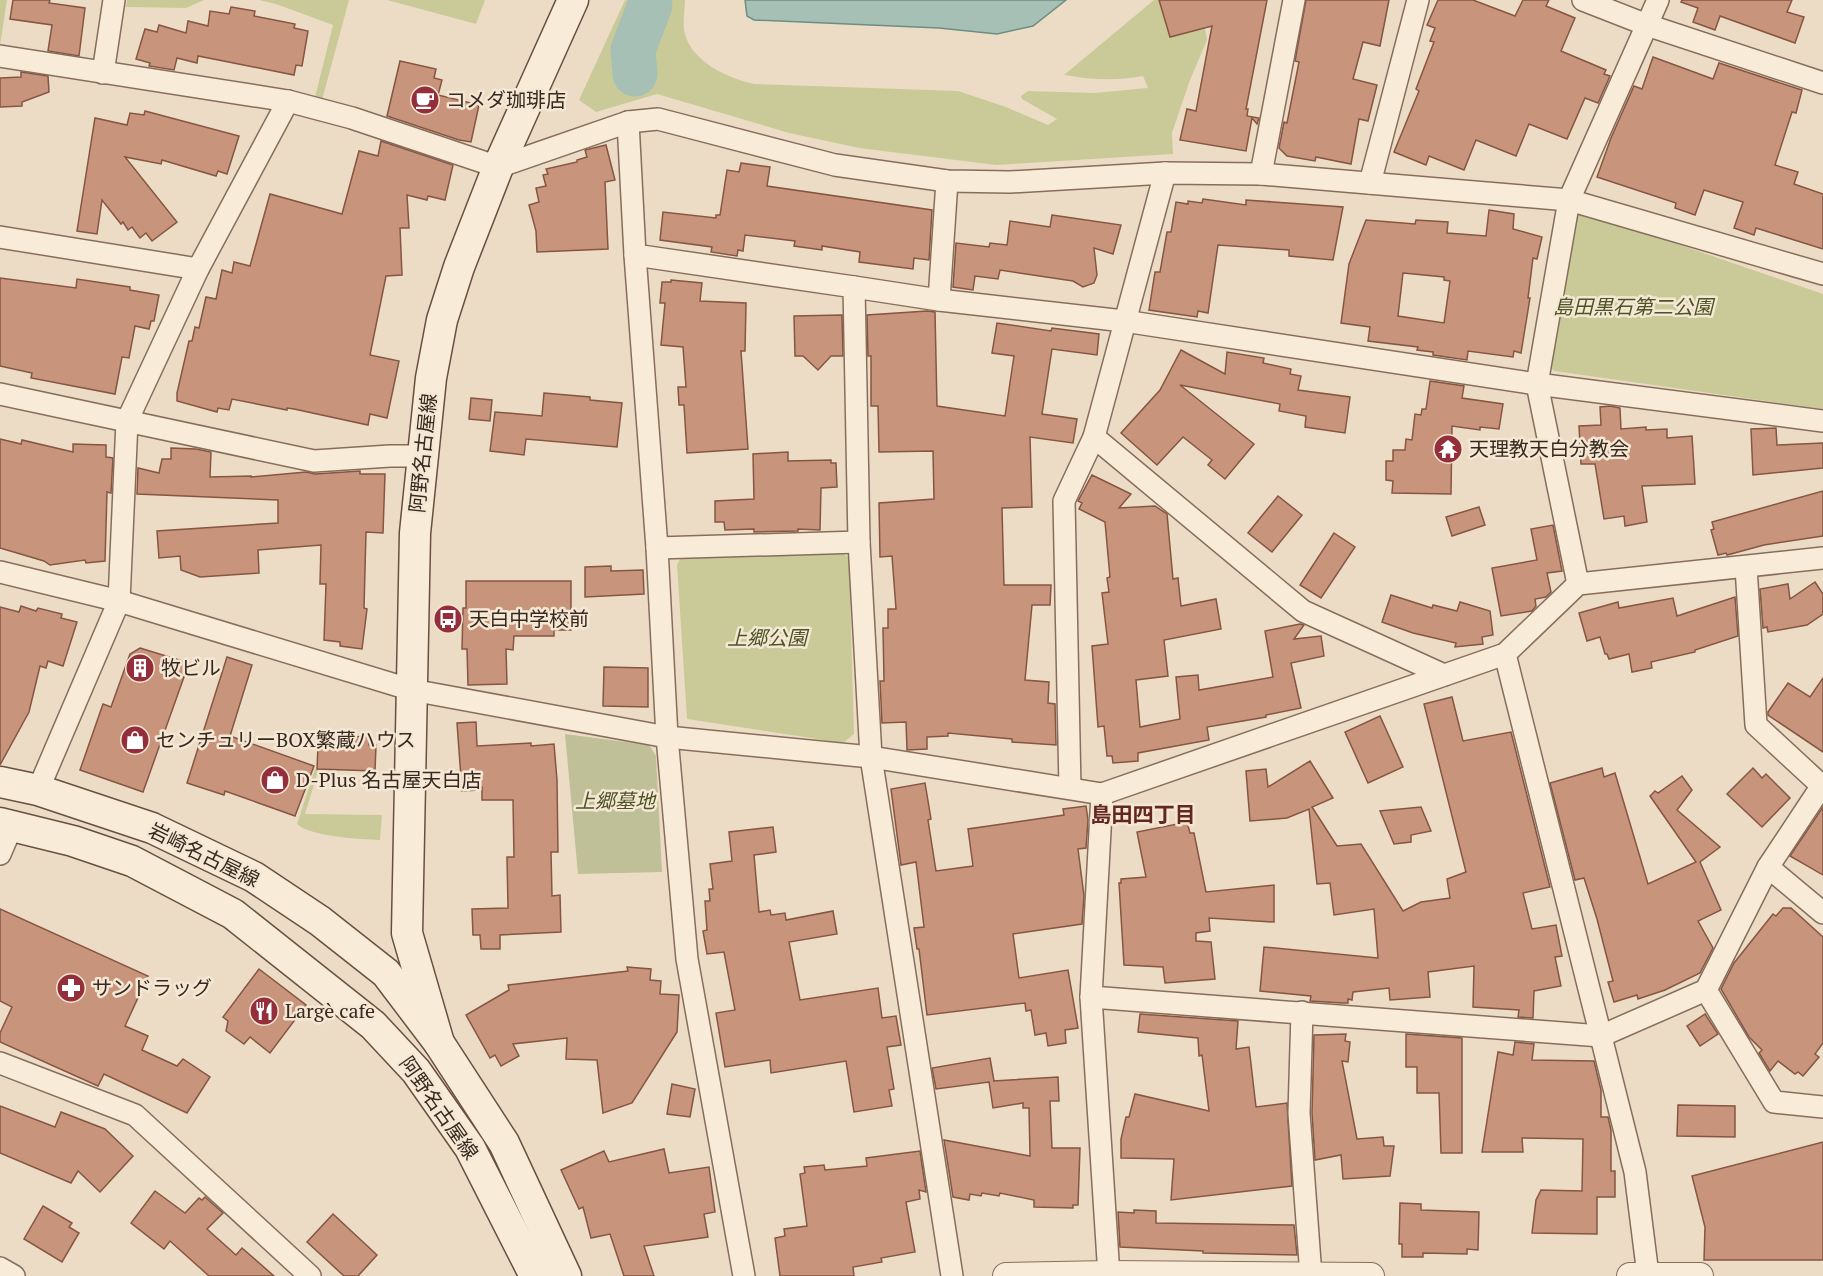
<svg xmlns="http://www.w3.org/2000/svg" width="1823" height="1276" viewBox="0 0 1823 1276" font-family="'PT Serif','Noto Sans JP',serif">
<style>
.green{fill:#caca99}
.cemetery{fill:#bfc098}
.water{fill:#a7c0b6;stroke:#6e8e82;stroke-width:1.5}
.lines{fill:none;stroke-linecap:round;stroke-linejoin:round}
.stream{stroke:#6e8e82;stroke-width:8}
.river{stroke:#a7c0b6;stroke-width:45}
.building{fill:#c9947c;stroke:#855642;stroke-width:1.5;fill-rule:evenodd}
.minor-casing{stroke:#876e5c;stroke-width:24}
.tertiary-casing{stroke:#876e5c;stroke-width:28}
.secondary-casing{stroke:#694f3f;stroke-width:33}
.minor{stroke:#f8ebd8;stroke-width:21}
.tertiary{stroke:#f8ebd8;stroke-width:26}
.secondary{stroke:#f8ebd8;stroke-width:30}
.labels{text-anchor:middle;stroke-width:5;stroke-linejoin:round;paint-order:stroke}
.poi-label{font-size:20px;fill:#38281f;stroke:#f4e8d4;text-anchor:start}
.park-label{font-size:20px;font-style:italic;fill:#4d5326;stroke:#f4e8d4}
.street-label{font-size:20px;fill:#38281f;stroke:#f4e8d4}
.neighbourhood-label{font-size:21px;font-weight:bold;fill:#632720;stroke:#f4e8d4}
</style>
<rect width="100%" height="100%" fill="#eddcc5"/>
<g class="green">
<polygon points="0,0 7,0 0,46"/>
<polygon points="127,0 204,0 186,8 126,7"/>
<polygon points="259,0 349,0 322,100 315,97 333,25 276,4"/>
<polygon points="387,0 485,0 476,24"/>
<path d="M 625,0 L 685,0 C 685,10 682,24 685,34 C 692,62 729,79 755,84 L 958,91 L 1006,107 L 1048,125 L 1057,119 L 1022,99 L 1021,96 L 1028,91 L 1094,93 L 1148,88 L 1143,76 C 1116,81 1092,80 1064,75 L 1154,0 L 1200,0 L 1207,40 L 1190,80 L 1172,133 L 1173,154 L 996,165 L 859,148 L 789,133 L 657,94 L 596,112 L 579,100 Z"/>
<polygon points="1581,211 1823,294 1823,409 1554,371 1545,360 1573,218"/>
<polygon points="838,550 849,558 854,734 843,743 687,719 677,565 683,553"/>
<path d="M 319,768 L 305,814 L 382,815 L 380,840 C 360,839 311,837 297,824 L 315,769 Z"/>
</g>
<polygon class="cemetery" points="565,734 649,745 656,756 662,872 578,874"/>
<polygon class="water" points="745,0 1066,0 1033,26 997,34 939,28 754,20 747,16"/>
<g class="lines">
<polyline class="stream" points="650,5 651,0"/>
<polyline class="river" points="635,74 633,50 650,5"/>
</g>
<g class="building">
<polygon points="13,0 50,0 49,3 85,8 79,56 48,51 52,25 10,19"/>
<polygon points="1159,0 1267,0 1246,109 1248,109 1247,116 1259,118 1257,124 1252,118 1246,151 1180,140 1187,109 1196,111 1212,26 1170,37"/>
<polygon points="1306,0 1389,0 1380,46 1363,42 1353,79 1377,85 1368,121 1359,119 1351,164 1316,157 1315,161 1287,156 1279,148 1284,122 1287,123 1299,62 1295,61"/>
<polygon points="1438,0 1473,0 1515,16 1523,0 1549,0 1546,6 1575,18 1561,51 1606,70 1604,74 1610,76 1598,103 1585,98 1567,139 1529,124 1516,156 1476,140 1464,170 1429,156 1426,165 1394,152 1419,91 1416,89 1434,42 1430,41 1435,28 1427,25"/>
<polygon points="1682,0 1792,0 1787,12 1804,17 1795,43 1720,16 1715,30 1693,22 1698,8 1681,2"/>
<polygon points="231,7 255,11 254,16 295,24 294,28 308,31 302,66 296,65 294,75 198,56 197,63 177,58 174,70 149,66 150,63 136,59 145,29 157,32 159,25 186,33 188,21 208,26 210,11 229,14"/>
<polygon points="1653,57 1713,79 1719,63 1802,90 1796,113 1792,112 1775,165 1798,172 1794,184 1823,194 1823,249 1756,228 1754,235 1734,228 1743,202 1704,190 1695,215 1675,208 1676,203 1597,177 1611,138 1634,86 1642,89"/>
<polygon points="400,61 436,69 434,78 442,80 438,95 479,105 471,142 459,140 387,116"/>
<polygon points="21,72 48,76 49,92 22,102 22,106 0,107 0,78 21,77"/>
<polygon points="145,111 239,136 227,174 218,171 216,176 162,160 161,164 125,157 177,222 152,241 146,233 140,238 132,227 128,230 123,222 121,224 102,200 97,234 77,231 95,118 127,125 130,113 144,115"/>
<polygon points="381,141 453,165 445,200 428,196 427,200 407,195 409,228 400,228 402,275 386,276 370,355 399,361 387,418 370,414 368,425 294,409 287,408 287,410 232,399 229,410 218,408 217,412 177,401 177,393 189,341 192,341 195,327 199,328 206,297 216,299 222,270 232,273 234,262 250,266 270,194 342,214 359,151 378,156"/>
<polygon points="606,145 615,180 605,182 608,249 537,252 536,231 529,205 539,202 536,188 546,186 543,175 548,174 546,169 577,162 577,160 587,157 585,150"/>
<polygon points="741,163 770,167 767,186 932,210 929,260 914,258 913,269 859,262 860,252 822,246 822,250 794,246 795,241 745,235 743,251 738,250 737,256 711,252 712,247 660,240 663,212 716,218 716,215 720,215 727,170 739,172"/>
<polygon points="1203,199 1246,205 1246,200 1343,207 1333,260 1289,256 1289,250 1218,245 1208,313 1198,311 1197,317 1149,310 1155,272 1160,272 1167,232 1171,232 1176,202 1188,204 1188,201 1202,203"/>
<path d="M 1489,210 L 1514,214 L 1513,229 L 1542,237 L 1537,259 L 1533,258 L 1528,298 L 1530,298 L 1521,353 L 1514,351 L 1513,357 L 1468,351 L 1467,360 L 1433,355 L 1433,352 L 1417,350 L 1418,347 L 1368,341 L 1370,327 L 1341,323 L 1349,264 L 1366,220 L 1415,224 L 1416,220 L 1448,222 L 1447,233 L 1486,236 ZM 1403,273 L 1444,277 L 1444,280 L 1450,281 L 1444,323 L 1398,316 Z"/>
<polygon points="1052,215 1121,225 1113,254 1094,248 1097,275 1094,283 1083,287 1073,281 1000,270 998,279 975,276 973,290 953,287 956,243 989,247 990,243 1007,245 1010,221 1050,227"/>
<polygon points="0,278 76,288 77,279 130,287 130,290 159,295 154,321 151,321 149,329 135,326 129,358 122,357 115,394 31,378 32,373 0,366"/>
<polygon points="671,280 702,283 700,301 746,303 745,351 741,351 748,449 687,453 684,405 679,405 678,387 686,387 683,347 661,345 665,303 660,303 662,282 671,282"/>
<polygon points="927,311 935,312 937,406 1005,416 1014,356 992,353 997,323 1051,331 1052,328 1099,334 1097,355 1052,349 1042,414 1077,419 1073,443 1030,437 1032,507 1002,508 1004,585 1051,585 1050,605 1032,605 1025,680 1049,682 1048,703 1055,704 1056,745 1012,742 1012,739 948,733 948,736 927,737 927,749 907,750 906,722 882,723 880,681 884,681 883,628 888,628 888,609 896,609 892,556 880,557 879,503 934,499 933,451 879,452 878,406 871,406 871,356 868,356 867,315"/>
<polygon points="842,315 843,356 831,356 818,370 803,356 795,356 794,316"/>
<polygon points="1181,350 1225,374 1227,352 1264,358 1263,363 1291,369 1290,374 1301,376 1298,390 1350,397 1345,433 1305,427 1306,416 1279,411 1280,404 1180,385 1254,444 1225,479 1208,465 1212,460 1183,437 1157,465 1121,433 1160,390"/>
<polygon points="1430,381 1464,386 1462,398 1503,404 1499,429 1480,427 1480,430 1452,426 1451,494 1392,493 1393,481 1386,480 1386,461 1393,461 1393,450 1405,450 1406,439 1412,440 1415,414 1421,415 1422,409 1426,409"/>
<polygon points="544,393 590,397 590,400 622,403 617,447 526,439 524,455 490,451 495,412 542,416"/>
<polygon points="471,398 492,400 490,421 469,419"/>
<polygon points="1610,406 1620,408 1621,429 1646,427 1646,430 1667,429 1667,438 1692,436 1695,484 1642,486 1647,522 1625,526 1624,516 1604,519 1595,464 1581,464 1579,426 1601,425 1600,407"/>
<polygon points="1776,428 1777,445 1823,443 1823,468 1753,475 1751,429"/>
<polygon points="0,439 21,444 22,440 73,452 73,444 106,445 106,457 113,458 111,493 107,492 105,561 86,563 85,560 50,565 44,561 0,548"/>
<polygon points="171,448 196,449 211,452 210,477 251,476 251,477 306,472 315,474 360,471 360,474 385,474 383,533 366,532 364,608 367,609 362,649 340,646 340,642 324,640 326,584 320,584 321,545 258,550 259,573 200,577 181,570 180,556 159,558 157,531 278,523 278,500 137,494 138,468 159,473 162,459 171,459"/>
<polygon points="788,452 788,461 831,460 831,463 836,463 837,487 821,488 820,530 798,529 798,531 754,532 754,529 725,530 724,522 715,522 715,501 754,499 753,454"/>
<polygon points="1092,475 1131,494 1119,508 1155,506 1167,514 1173,579 1178,578 1181,606 1216,599 1221,629 1164,640 1168,676 1136,680 1140,727 1180,719 1176,677 1198,675 1199,690 1273,677 1265,631 1300,624 1304,625 1294,639 1321,636 1324,656 1291,663 1301,708 1266,715 1266,717 1207,727 1209,740 1138,753 1138,761 1113,763 1112,756 1107,756 1104,726 1098,727 1092,646 1108,644 1102,593 1109,592 1107,578 1110,577 1105,522 1079,509 1082,503 1078,501"/>
<polygon points="1823,491 1823,536 1764,545 1727,555 1726,553 1718,555 1711,530 1714,529 1712,522"/>
<polygon points="1278,496 1302,515 1272,552 1248,533"/>
<polygon points="1479,507 1485,525 1452,536 1446,517"/>
<polygon points="1553,525 1562,571 1547,573 1551,592 1546,597 1535,599 1536,606 1532,611 1501,616 1492,568 1537,560 1531,529"/>
<polygon points="1334,533 1355,547 1321,598 1300,585"/>
<polygon points="611,566 611,571 643,570 644,594 585,597 585,567"/>
<polygon points="466,581 571,581 571,630 554,630 554,636 514,636 513,650 506,649 507,684 468,685 467,649 462,649 463,608 466,608"/>
<polygon points="1815,582 1823,594 1823,614 1807,625 1768,632 1767,627 1763,628 1760,589 1788,584 1790,599"/>
<polygon points="1391,595 1432,608 1433,605 1457,611 1460,602 1490,611 1493,635 1482,637 1483,644 1455,647 1456,643 1413,633 1382,622"/>
<polygon points="1735,597 1738,636 1695,650 1695,652 1651,662 1652,668 1632,672 1629,654 1609,659 1607,654 1605,654 1600,637 1587,641 1579,613 1618,602 1619,608 1673,598 1677,616"/>
<polygon points="21,606 36,611 38,608 62,614 61,618 77,622 63,666 48,661 46,668 40,666 29,712 0,765 0,607 19,612"/>
<polygon points="140,648 189,663 143,792 80,770 103,704 111,707 130,654"/>
<polygon points="227,657 252,665 230,736 314,766 295,816 225,791 224,795 187,783"/>
<polygon points="604,667 648,668 648,707 603,706"/>
<polygon points="1823,678 1823,752 1768,715 1768,712 1788,683 1810,697"/>
<polygon points="1452,697 1463,741 1511,732 1550,887 1523,893 1532,929 1556,925 1562,956 1555,957 1561,986 1534,991 1533,1018 1518,1017 1519,1010 1473,1007 1474,966 1428,972 1430,997 1390,1000 1389,988 1353,992 1352,1000 1348,999 1348,1003 1342,1003 1310,1001 1311,996 1260,991 1264,947 1378,958 1374,909 1334,915 1330,883 1317,884 1309,809 1287,818 1250,821 1246,771 1266,769 1268,787 1310,761 1333,798 1312,807 1337,846 1361,844 1403,911 1421,902 1450,898 1447,879 1466,872 1424,704"/>
<polygon points="1380,716 1403,767 1368,783 1345,732"/>
<polygon points="476,722 477,746 531,743 531,746 554,744 557,780 558,852 551,852 552,896 560,895 561,932 500,935 500,949 481,949 480,935 473,935 472,909 508,908 507,857 514,857 513,800 482,800 482,787 479,787 479,790 462,791 457,723"/>
<polygon points="340,736 369,737 369,745 376,745 375,771 317,769 318,746 339,747"/>
<polygon points="1602,768 1604,777 1615,773 1648,884 1696,862 1650,796 1655,791 1658,793 1682,776 1692,790 1677,810 1720,847 1700,862 1721,910 1698,921 1713,948 1700,973 1665,990 1638,999 1637,995 1614,1002 1608,982 1613,981 1597,919 1584,878 1575,880 1550,783"/>
<polygon points="1753,768 1762,778 1766,774 1790,798 1762,827 1727,794"/>
<polygon points="925,783 931,819 928,820 936,871 973,866 968,829 1064,815 1063,809 1086,806 1088,820 1086,848 1078,849 1084,896 1082,924 1013,934 1019,978 1068,970 1078,1028 1065,1030 1066,1043 1048,1046 1046,1033 1035,1035 1031,1010 1026,1011 1025,1003 927,1015 919,949 917,949 914,928 924,927 916,862 901,865 891,789"/>
<polygon points="1421,807 1431,831 1411,835 1411,842 1394,844 1380,811"/>
<polygon points="1823,807 1823,875 1790,856"/>
<polygon points="1187,822 1190,833 1194,833 1206,892 1274,885 1274,922 1209,918 1210,931 1196,933 1196,941 1211,942 1215,979 1165,983 1163,967 1124,965 1119,883 1121,883 1121,879 1146,877 1137,832"/>
<polygon points="773,827 776,852 754,855 759,912 770,910 771,915 785,913 786,920 833,911 837,934 789,942 800,1000 878,988 882,1018 896,1016 901,1045 887,1047 894,1089 889,1090 892,1106 854,1112 846,1061 771,1073 770,1060 725,1067 716,1013 735,1010 724,952 707,954 703,931 707,930 705,901 710,901 709,889 713,889 710,864 732,861 729,832"/>
<polygon points="1783,908 1791,908 1823,937 1823,1043 1815,1054 1819,1057 1803,1076 1798,1072 1795,1074 1778,1061 1770,1071 1759,1053 1762,1050 1749,1037 1721,989 1734,963 1773,914 1776,916"/>
<polygon points="0,909 148,976 125,1026 148,1036 142,1050 177,1066 183,1059 210,1077 187,1113 104,1074 98,1086 0,1042 0,1033 12,1007 0,1001"/>
<polygon points="627,967 651,969 650,980 661,981 660,994 679,995 677,1032 632,1103 603,1113 597,1060 566,1059 567,1038 513,1044 519,1056 501,1066 495,1055 490,1058 466,1015 509,990 508,985 628,971"/>
<polygon points="259,969 306,1005 270,1053 250,1037 244,1044 226,1031 228,1021 223,1017"/>
<polygon points="1140,1014 1238,1021 1236,1049 1249,1047 1256,1107 1287,1103 1292,1186 1171,1200 1174,1159 1121,1158 1121,1139 1126,1117 1129,1117 1135,1094 1209,1111 1202,1055 1199,1056 1198,1038 1138,1032"/>
<polygon points="1705,1014 1718,1034 1700,1046 1687,1026"/>
<polygon points="1346,1034 1345,1041 1350,1042 1348,1062 1342,1061 1357,1139 1383,1137 1384,1146 1394,1146 1390,1176 1343,1179 1341,1155 1315,1160 1312,1113 1314,1035"/>
<polygon points="1406,1034 1462,1038 1462,1153 1441,1153 1439,1093 1417,1093 1417,1067 1406,1067"/>
<polygon points="1515,1042 1534,1044 1532,1060 1594,1061 1601,1090 1601,1117 1608,1117 1611,1130 1611,1171 1615,1171 1615,1197 1597,1197 1597,1234 1532,1233 1536,1200 1541,1190 1582,1191 1583,1139 1522,1138 1523,1152 1482,1152 1498,1052 1513,1055"/>
<polygon points="990,1058 994,1081 993,1081 1058,1077 1059,1101 1050,1101 1052,1148 1080,1148 1078,1205 1073,1205 1073,1208 1034,1207 1034,1200 1000,1193 999,1196 982,1193 981,1196 970,1194 969,1200 953,1197 944,1140 1030,1156 1029,1108 1023,1108 1023,1103 993,1108 989,1082 936,1089 932,1068"/>
<polygon points="672,1084 695,1089 690,1117 667,1114"/>
<polygon points="1678,1105 1735,1106 1735,1137 1677,1136"/>
<polygon points="0,1106 55,1127 61,1112 105,1129 133,1156 100,1192 78,1171 71,1183 0,1153"/>
<polygon points="1823,1142 1823,1260 1704,1260 1705,1227 1692,1176"/>
<polygon points="664,1149 669,1173 709,1167 715,1212 704,1214 708,1237 644,1246 654,1276 624,1276 610,1234 591,1238 583,1207 579,1209 561,1170 604,1151 609,1162"/>
<polygon points="920,1151 926,1192 919,1190 920,1199 906,1202 915,1252 881,1258 882,1262 853,1267 854,1276 780,1276 775,1238 785,1236 784,1229 807,1226 800,1174 805,1173 804,1167 824,1165 825,1170 867,1166 866,1158"/>
<polygon points="155,1191 185,1213 199,1198 202,1200 205,1197 223,1213 207,1229 236,1255 242,1248 274,1276 209,1276 170,1241 164,1249 131,1223"/>
<polygon points="1400,1203 1421,1204 1421,1210 1479,1212 1478,1250 1467,1249 1467,1254 1423,1253 1423,1257 1402,1257 1402,1244 1399,1244"/>
<polygon points="43,1206 72,1223 69,1227 79,1233 62,1262 24,1239"/>
<polygon points="1134,1210 1156,1211 1156,1223 1294,1225 1297,1255 1203,1253 1203,1251 1120,1247 1118,1212 1134,1213"/>
<polygon points="333,1214 377,1255 358,1276 344,1276 307,1242"/>
</g>
<g class="lines">
<g class="minor-casing">
<g id="minor">
<polyline points="1583,0 1647,25 1823,83"/>
<polyline points="0,56 288,101 352,118 498,167 628,122 658,119 835,165 947,181 1010,182 1165,173 1261,174 1569,200 1823,274"/>
<polyline points="103,73 114,0"/>
<polyline points="628,122 635,255 854,287 859,542 871,757 952,1276"/>
<polyline points="1261,174 1294,0"/>
<polyline points="1370,183 1418,0"/>
<polyline points="0,237 198,269"/>
<polyline points="635,255 657,548 667,737 687,959 744,1276"/>
<polyline points="854,287 939,300 1124,321 1537,384 1823,421"/>
<polyline points="939,300 947,181"/>
<polyline points="0,394 314,461 390,456 422,456"/>
<polyline points="1094,437 1303,611 1444,675"/>
<polyline points="657,548 859,542"/>
<polyline points="1746,567 1756,725 1822,786"/>
<polyline points="0,572 119,601 412,690 667,737 871,757 1102,794 1505,654 1578,584 1823,558"/>
<polyline points="1578,584 1537,384 1569,200 1658,0"/>
<polyline points="1505,654 1635,1172 1648,1275"/>
<polyline points="1070,788 1064,501 1094,437 1165,173"/>
<polyline points="38,790 119,601 127,421 198,269 288,101"/>
<polyline points="1102,794 1091,997 1109,1276"/>
<polyline points="0,854 12,826"/>
<polyline points="1768,867 1823,913"/>
<polyline points="1706,990 1774,1102 1823,1107"/>
<polyline points="1091,997 1601,1036 1706,990 1768,867 1823,784"/>
<polyline points="1302,1012 1299,1113 1311,1276"/>
<polyline points="0,1063 135,1115 310,1276"/>
<polyline points="0,1268 14,1276"/>
</g>
</g>
<g class="tertiary-casing">
<g id="tertiary">
<polyline points="1006,1276 1109,1274 1371,1276"/>
<polyline points="1630,1276 1700,1276"/>
</g>
</g>
<g class="secondary-casing">
<g id="secondary">
<polyline points="0,782 38,790 152,828 254,877 320,921 386,973 439,1043 504,1143 566,1276"/>
<polyline points="0,823 73,841 132,861 233,914 373,1025 416,1071 470,1148 535,1276"/>
<polyline points="439,1043 407,933 415,533 431,378 442,320 459,267 498,167 573,0"/>
</g>
</g>
<use href="#minor" class="minor"/>
<use href="#tertiary" class="tertiary"/>
<use href="#secondary" class="secondary"/>
</g>
<defs>
<g id="cafe-disc" transform="scale(1.5)"><circle r="9.5" fill="#942e3a" stroke="#f4e8d4"/><path d="M-5.5-4.5H6V0H3Q3 3.5 0 3.5H-2.5Q-5.5 3.5-5.5 0ZM3-3.2v2h1.7v-2ZM-6 4.5H4V6H-6Z" fill="#fff"/></g>
<g id="temple-disc" transform="scale(1.5)"><circle r="9.5" fill="#942e3a" stroke="#f4e8d4"/><path d="M0-6L5-2H3V0L6.5 2.5H4V6H1.5V3h-3V6H-4V2.5H-6.5L-3 0V-2H-5Z" fill="#fff"/></g>
<g id="bus-disc" transform="scale(1.5)"><circle r="9.5" fill="#942e3a" stroke="#f4e8d4"/><path d="M-5-6H5V4H4V6H2V4H-2V6H-4V4H-5ZM-3.5-4V0h7V-4ZM-3.5 1.2v1.5H-2V1.2ZM2 1.2v1.5H3.5V1.2Z" fill="#fff"/></g>
<g id="building-disc" transform="scale(1.5)"><circle r="9.5" fill="#942e3a" stroke="#f4e8d4"/><path d="M-4-6H4V6H1V3H-1V6H-4ZM-2.5-4.3h1.7v1.8h-1.7ZM.8-4.3h1.7v1.8H.8ZM-2.5-1h1.7V.8h-1.7ZM.8-1h1.7V.8H.8Z" fill="#fff"/></g>
<g id="shop-disc" transform="scale(1.5)"><circle r="9.5" fill="#942e3a" stroke="#f4e8d4"/><path d="M-5-2.5h2.3a2.7 3.5 0 0 1 5.4 0H5L5.5 6h-11ZM-1.5-2.5h3a1.5 2.3 0 0 0-3 0Z" fill="#fff"/></g>
<g id="pharmacy-disc" transform="scale(1.5)"><circle r="9.5" fill="#942e3a" stroke="#f4e8d4"/><path d="M-2-6h4v4h4v4h-4v4h-4v-4h-4v-4h4Z" fill="#fff"/></g>
<g id="restaurant-disc" transform="scale(1.5)"><circle r="9.5" fill="#942e3a" stroke="#f4e8d4"/><path d="M-5-6h1v4h1v-4h1v4h1v-4h1v5L-1.5 .5V6h-2V.5L-5-1ZM5-6V6H3V1.5H1.5Q1.5-4 5-6Z" fill="#fff"/></g>
</defs>
<g fill-rule="evenodd">
<use href="#cafe-disc" x="425" y="100"/>
<use href="#temple-disc" x="1448" y="449"/>
<use href="#bus-disc" x="448" y="619"/>
<use href="#building-disc" x="140" y="668"/>
<use href="#shop-disc" x="135" y="740"/>
<use href="#shop-disc" x="275" y="780"/>
<use href="#pharmacy-disc" x="71" y="988"/>
<use href="#restaurant-disc" x="264" y="1011"/>
</g>
<g class="labels">
<g class="poi-label">
<text x="446" y="107">コメダ珈琲店</text>
<text x="1469" y="456">天理教天白分教会</text>
<text x="469" y="626">天白中学校前</text>
<text x="161" y="675">牧ビル</text>
<text x="156" y="747">センチュリーBOX繁蔵ハウス</text>
<text x="296" y="787">D-Plus 名古屋天白店</text>
<text x="92" y="995">サンドラッグ</text>
<text x="285" y="1018">Largè cafe</text>
</g>
<g class="park-label">
<text x="1633" y="314">島田黒石第二公園</text>
<text x="767" y="645">上郷公園</text>
<text x="615" y="808">上郷墓地</text>
</g>
<g class="street-label">
<text transform="translate(423 453) rotate(-84)" y="7">阿野名古屋線</text>
<text transform="translate(204 855) rotate(26)" y="7">岩崎名古屋線</text>
<text transform="translate(439 1108) rotate(55)" y="7">阿野名古屋線</text>
</g>
<g class="neighbourhood-label">
<text x="1143" y="822">島田四丁目</text>
</g>
</g>
</svg>
